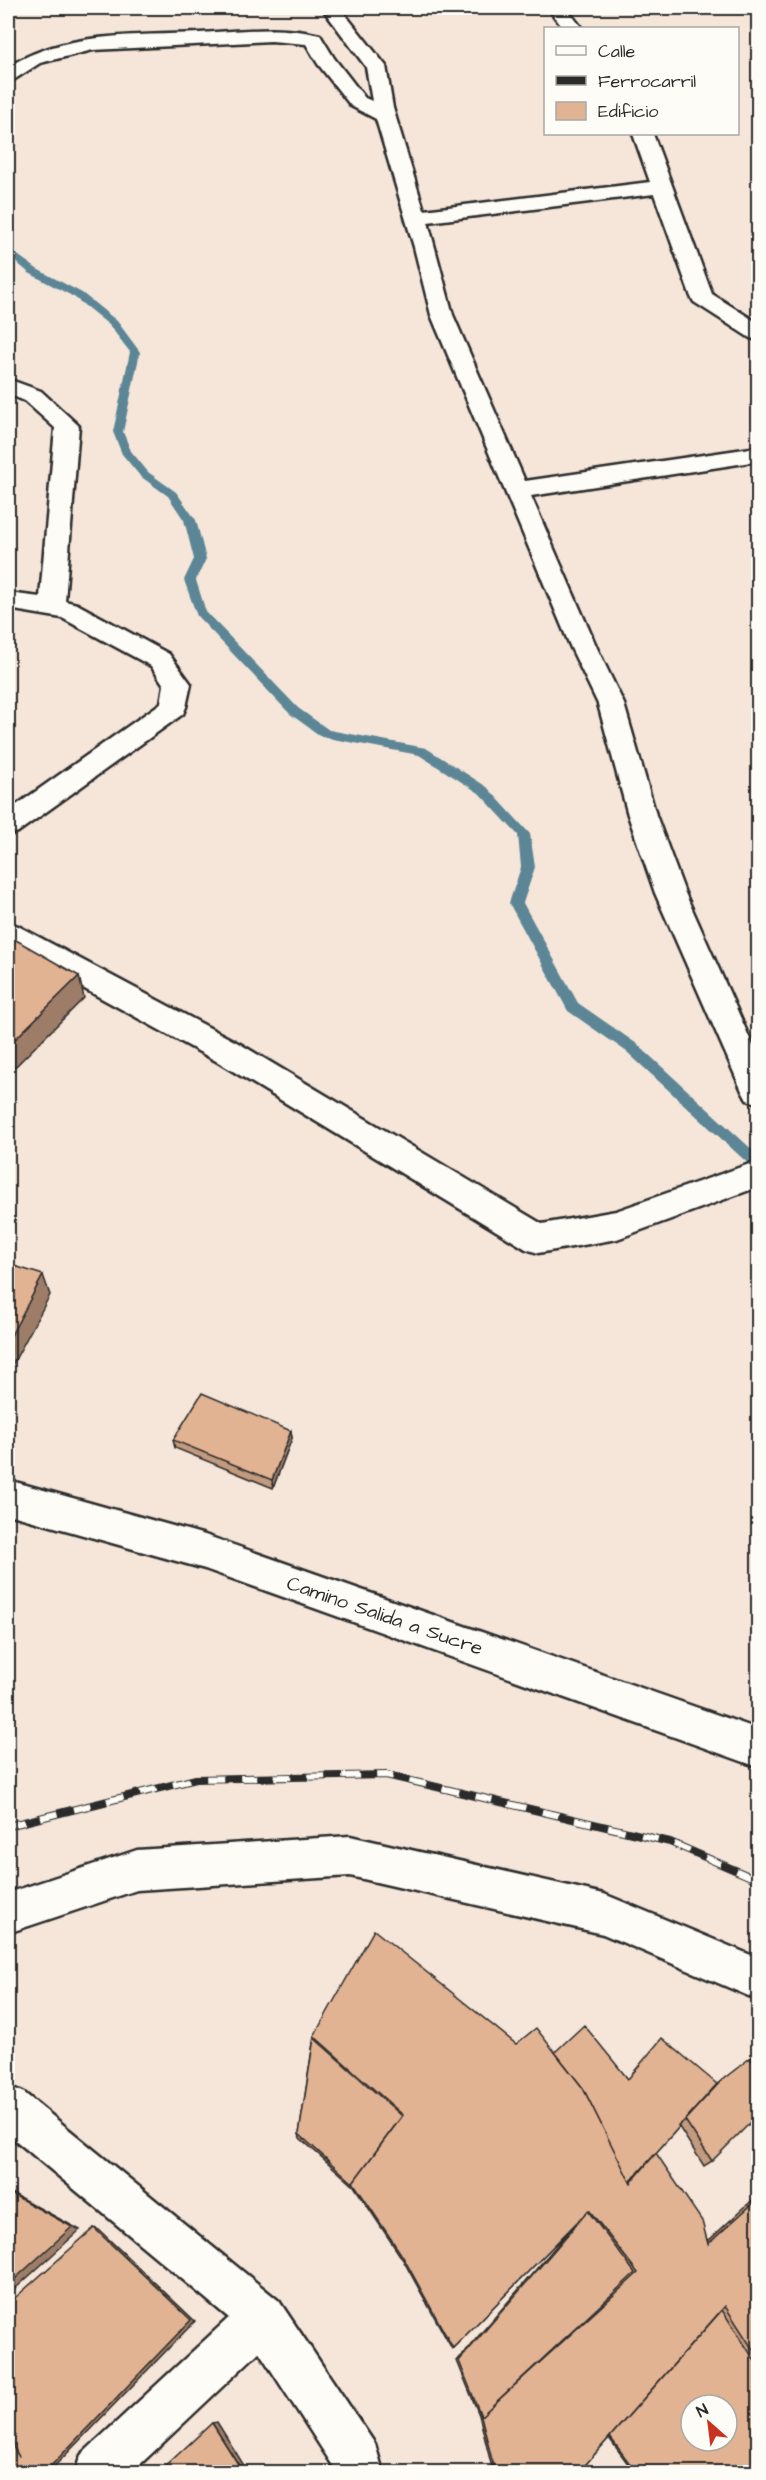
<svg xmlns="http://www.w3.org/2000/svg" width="766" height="2480" viewBox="0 0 766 2480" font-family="'Architects Daughter',sans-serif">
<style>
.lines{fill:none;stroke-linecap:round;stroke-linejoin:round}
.stream{fill:#5c8696;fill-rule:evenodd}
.minor-casing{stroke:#2b2b2b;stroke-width:5}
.major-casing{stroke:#2b2b2b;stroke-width:5}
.minor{fill:#fdfcf7;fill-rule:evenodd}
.major{fill:#fdfcf7;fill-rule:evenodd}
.rail-casing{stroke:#2b2b2b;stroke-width:8}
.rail{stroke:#fdfcf7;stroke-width:6;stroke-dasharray:17;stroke-linecap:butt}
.wall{fill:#c29a7e;stroke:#2b2b2b;stroke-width:1.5}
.shaded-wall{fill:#9e7d67;stroke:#2b2b2b;stroke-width:1.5}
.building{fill:#e2b393;stroke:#2b2b2b;stroke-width:1.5;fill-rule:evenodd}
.labels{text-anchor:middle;stroke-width:4.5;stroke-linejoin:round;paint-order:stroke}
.street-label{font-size:20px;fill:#2b2b2b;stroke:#fdfcf7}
</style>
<rect width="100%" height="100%" fill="#f5e6d9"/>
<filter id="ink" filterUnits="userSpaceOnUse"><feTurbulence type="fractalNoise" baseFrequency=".0167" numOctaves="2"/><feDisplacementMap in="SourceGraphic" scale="12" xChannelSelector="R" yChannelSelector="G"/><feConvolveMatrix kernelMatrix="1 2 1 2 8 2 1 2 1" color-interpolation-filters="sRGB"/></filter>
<g filter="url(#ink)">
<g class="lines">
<polygon class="stream" points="8,248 37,269 82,293 117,321 140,352 123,432 131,451 148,472 176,492 196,520 206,559 196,580 206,612 298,708 329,730 426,748 487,787 530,834 535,867 523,903 578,1003 637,1044 758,1155 758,1170 753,1168 627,1052 568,1011 509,903 521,867 518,835 479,793 419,755 322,737 290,714 197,616 184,580 194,559 184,520 168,496 140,476 122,454 113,432 130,352 109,325 74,297 29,273 8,255"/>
<g class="minor-casing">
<g id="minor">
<path d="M 322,8 L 340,8 L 386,66 L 393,108 L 424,210 L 650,182 L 633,134 L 653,134 L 712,294 L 758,323 L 758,340 L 750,338 L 694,302 L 691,297 L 654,194 L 428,222 L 453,315 L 525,481 L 758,447 L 758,461 L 531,496 L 597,648 L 624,704 L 656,815 L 685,893 L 758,1057 L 758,1103 L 747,1100 L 742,1091 L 655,893 L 628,815 L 598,704 L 571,648 L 431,315 L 414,247 L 376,119 L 351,106 L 318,64 L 306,44 L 271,41 L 93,50 L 40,63 L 15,79 L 8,81 L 8,67 C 64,31 136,36 200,33 C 240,31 281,25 320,35 L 334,58 L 365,98 L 372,101 L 366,67 Z"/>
<polygon points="548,8 566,8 582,28 563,28"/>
<polygon points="8,379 41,391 79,426 65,601 77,604 169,654 191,684 186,707 183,714 18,832 8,835 8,811 161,703 164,685 151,666 62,618 8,609 8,593 40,597 55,428 25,401 8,394"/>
<polygon points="8,923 18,926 240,1044 542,1224 616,1211 758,1161 758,1187 617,1239 538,1253 526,1249 218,1062 8,947"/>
<polygon points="350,1836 604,1894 758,1958 758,2000 603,1934 350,1876 137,1890 8,1933 8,1893 137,1850"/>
<polygon points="263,2294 279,2301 286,2317 279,2333 132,2472 75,2472 81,2455 247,2301"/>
</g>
</g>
<g class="major-casing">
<g id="major">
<polygon points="8,1480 205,1535 758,1729 758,1767 205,1569 8,1514"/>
<polygon points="8,2086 23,2092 279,2301 375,2444 383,2472 337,2472 247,2333 8,2134"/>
</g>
</g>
<use href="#minor" class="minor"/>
<use href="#major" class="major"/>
<g class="rail-casing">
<polyline id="rail" points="8,1826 196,1779 386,1775 670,1842 758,1880"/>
</g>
<use href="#rail" class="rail"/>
</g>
<g class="wall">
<polygon points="291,1431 292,1438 273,1488 175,1448 173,1440"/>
<polygon points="314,2036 516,2044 555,2052 628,2079 717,2084 759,2052 712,2161 704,2166 679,2127 654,2155 708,2241 759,2194 759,2472 634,2472 609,2438 579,2472 493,2472 479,2415 457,2361 575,2224 453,2348 452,2349 403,2260 354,2186 300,2138 299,2134"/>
</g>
<g class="shaded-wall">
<polygon points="79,976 84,998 8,1074 8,1046"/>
<polygon points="43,1275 50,1295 8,1373 8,1341"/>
<polygon points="291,1431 292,1438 273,1488 272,1480"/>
<polygon points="8,2191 80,2230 8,2295"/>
<polygon points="94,2228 99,2230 195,2321 49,2472 45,2472"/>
<polygon points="217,2422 248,2472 243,2472 212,2423"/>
</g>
<g class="building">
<polygon points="16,940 79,976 8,1046 8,947"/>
<polygon points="8,1264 43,1275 8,1341"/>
<polygon points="202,1393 291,1431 272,1480 173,1440"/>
<polygon points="374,1930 516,2044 536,2028 583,2088 631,2183 656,2153 702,2221 708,2244 759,2198 759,2359 725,2306 579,2472 495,2472 481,2416 638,2273 589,2210 453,2348 403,2257 353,2182 403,2115 314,2036"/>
<polygon points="584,2025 628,2079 662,2038 717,2084 684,2121 678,2126 679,2127 630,2182 583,2088 555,2052"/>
<polygon points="314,2038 402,2116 353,2182 353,2183 299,2134"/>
<polygon points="759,2052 759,2071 750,2059"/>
<polygon points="750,2058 759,2071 759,2114 712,2161 685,2120 722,2080"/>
<polygon points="8,2192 72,2227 8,2285"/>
<polygon points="588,2211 635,2273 481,2416 459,2361"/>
<polygon points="94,2228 191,2320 45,2472 8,2472 8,2438 19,2457 8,2435 8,2304"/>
<path d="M 722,2310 L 759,2367 L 759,2472 L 636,2472 L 610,2437 ZM 691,2405 L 727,2405 L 727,2441 L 691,2441 Z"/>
<polygon points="212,2423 243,2472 159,2472"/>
</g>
</g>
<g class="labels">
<g class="street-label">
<text transform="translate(385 1615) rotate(19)" y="7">Camino Salida a Sucre</text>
</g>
</g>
<rect width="766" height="2480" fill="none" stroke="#fdfcf7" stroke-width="30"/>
<rect x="15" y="15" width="736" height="2450" fill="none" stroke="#2b2b2b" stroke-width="2" filter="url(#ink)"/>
<rect x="544" y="27" width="195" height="108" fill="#fdfcf7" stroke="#a9a8a5" stroke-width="1.5"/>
<rect x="556" y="46" width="30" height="9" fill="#fdfcf7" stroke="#a9a8a5" stroke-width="1.5"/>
<text x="598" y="57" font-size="18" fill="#2b2b2b">Calle</text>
<rect x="556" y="76" width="30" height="9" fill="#2b2b2b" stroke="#a9a8a5" stroke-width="1.5"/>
<text x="598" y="87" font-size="18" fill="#2b2b2b">Ferrocarril</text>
<rect x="556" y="102" width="30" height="18" fill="#e2b393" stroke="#a9a8a5" stroke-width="1.5"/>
<text x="598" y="117" font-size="18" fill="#2b2b2b">Edificio</text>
<g transform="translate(709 2423) rotate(332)"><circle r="28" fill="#fdfcf7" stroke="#a9a8a5" stroke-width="1.5"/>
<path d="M0-4.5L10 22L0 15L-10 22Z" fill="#c8321e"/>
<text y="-9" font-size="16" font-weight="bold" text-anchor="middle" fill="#2b2b2b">N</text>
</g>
</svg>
